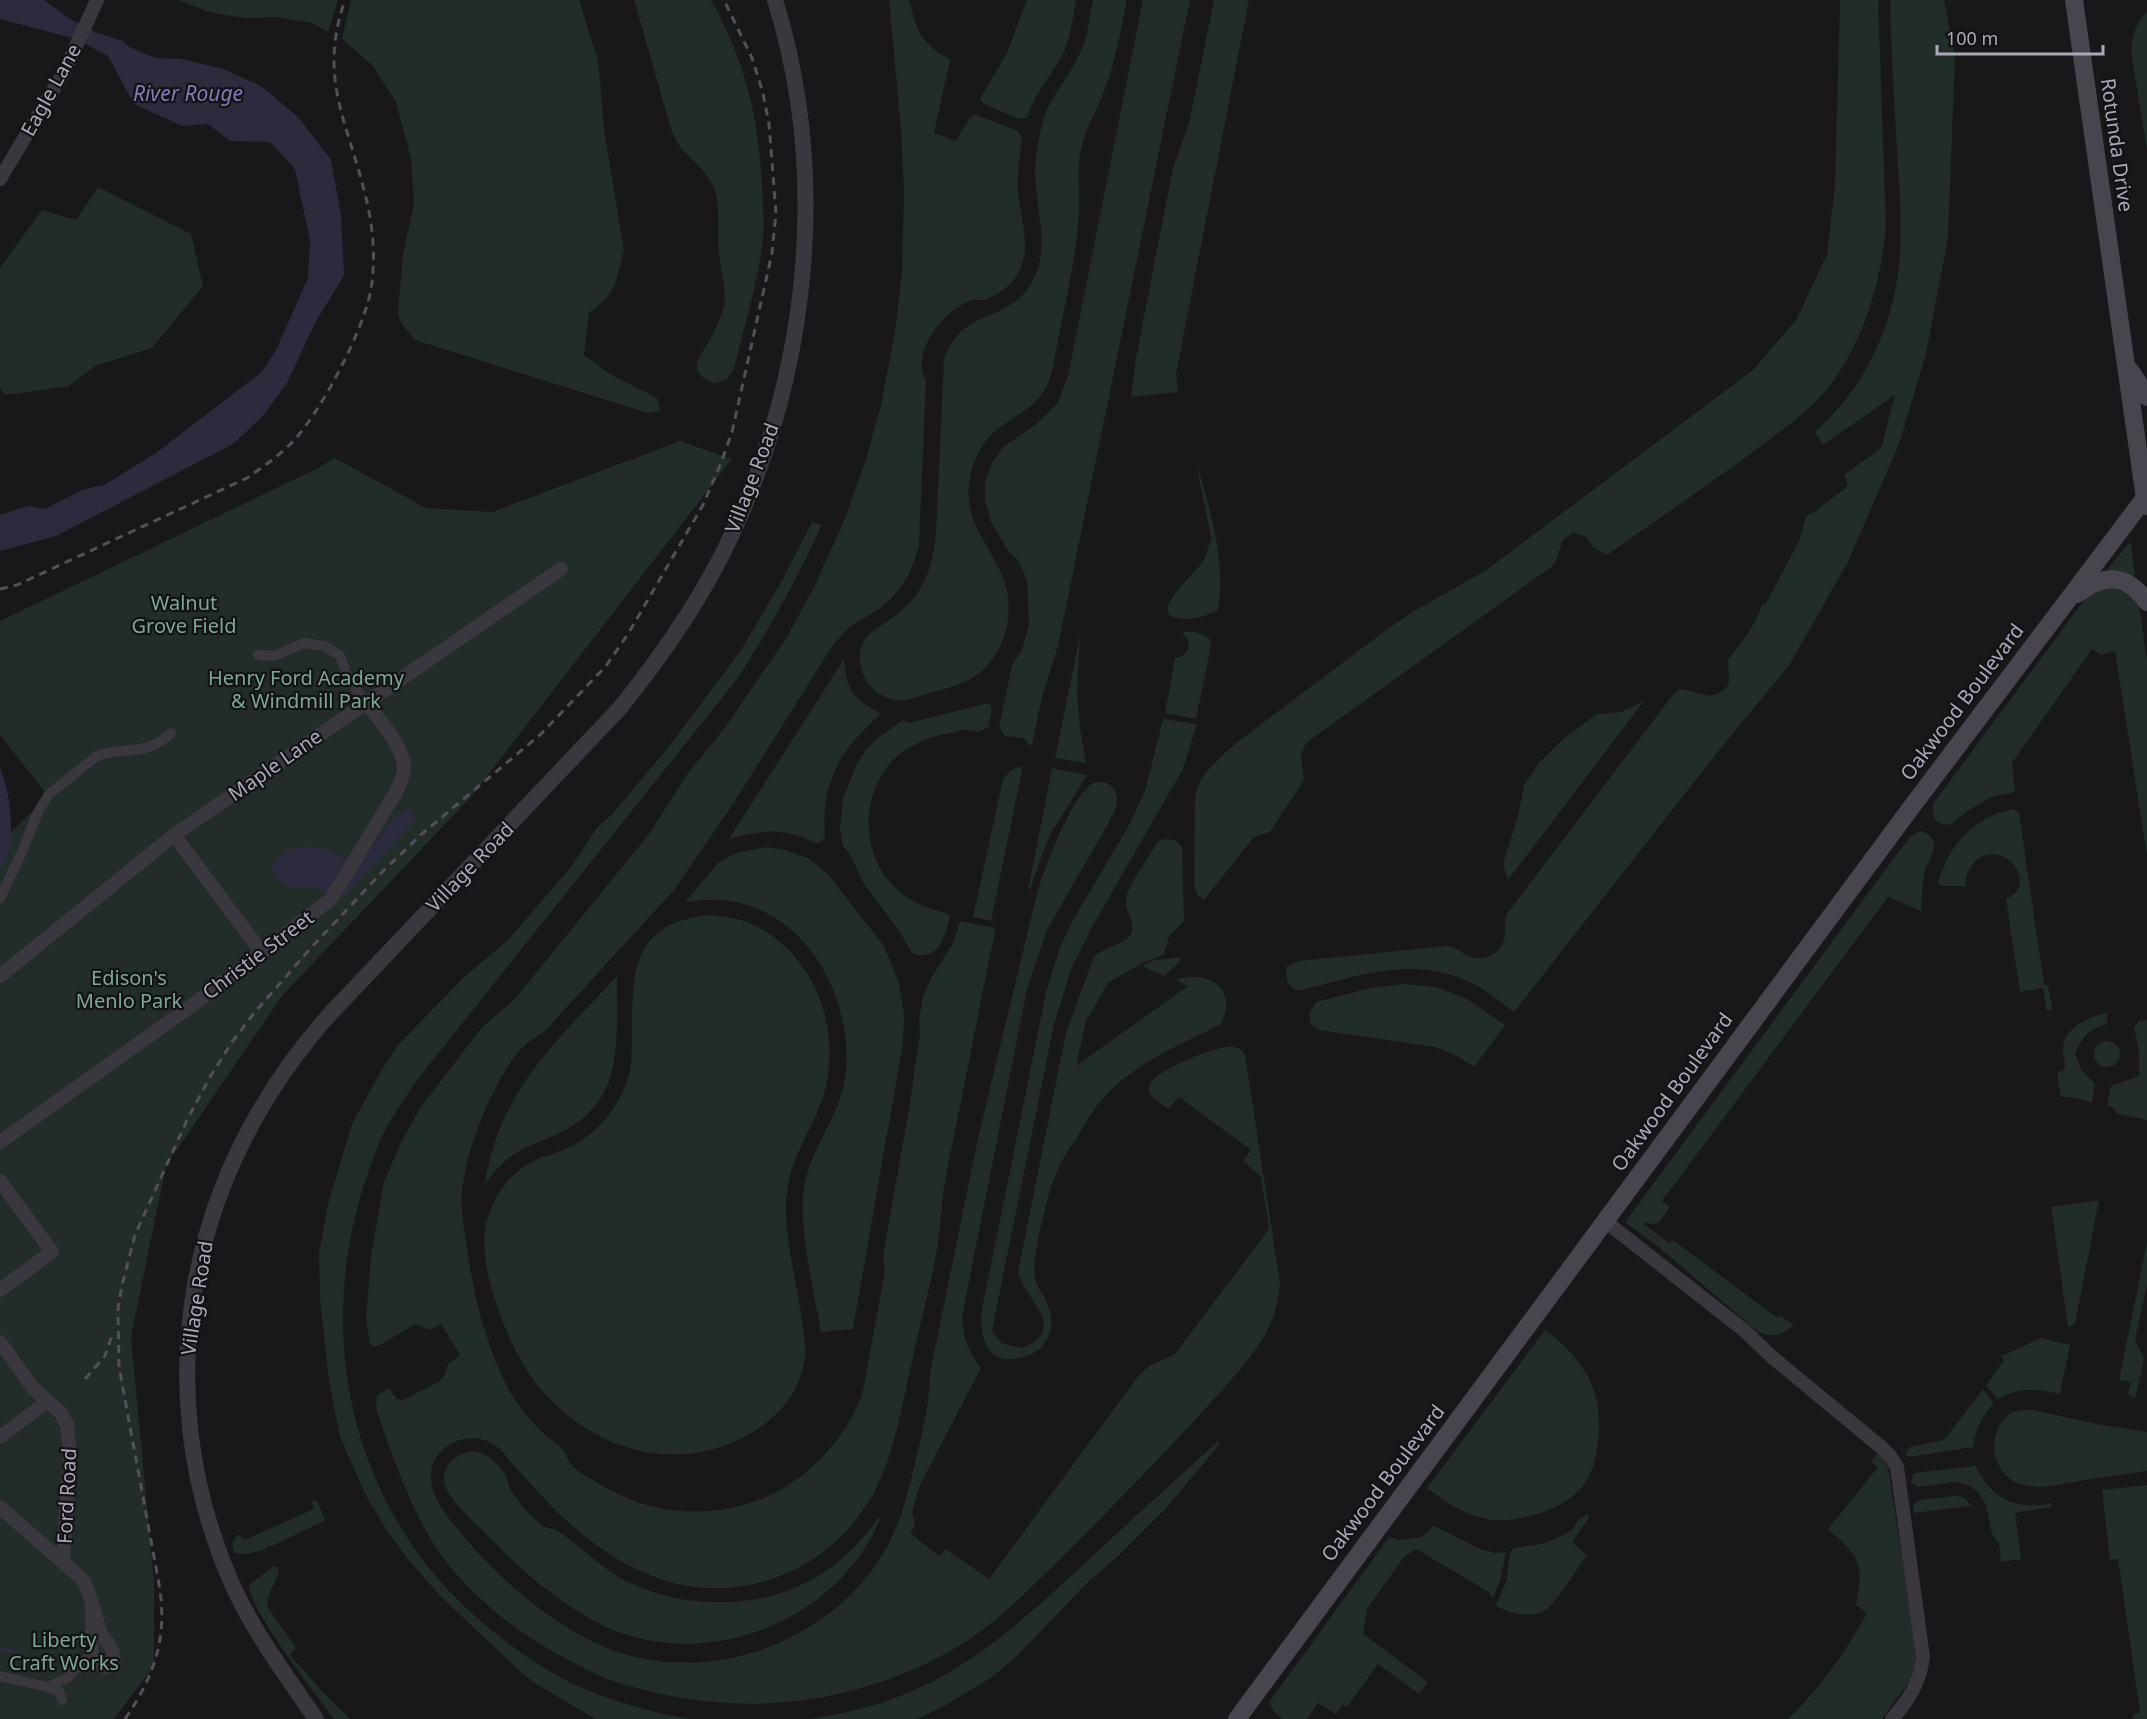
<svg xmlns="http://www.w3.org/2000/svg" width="2147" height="1719" viewBox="0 0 2147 1719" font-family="'Noto Sans',sans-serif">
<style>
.green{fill:#222c29}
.water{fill:#2c2b3e}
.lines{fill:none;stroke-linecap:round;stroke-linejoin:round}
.stream{stroke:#2c2b3e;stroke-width:3}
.pedestrian{stroke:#3a373e;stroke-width:10}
.minor{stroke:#3a373e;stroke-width:14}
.tertiary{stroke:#3a373e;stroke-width:16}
.secondary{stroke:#48454e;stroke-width:18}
.rail{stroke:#535059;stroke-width:3;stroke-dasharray:8 6;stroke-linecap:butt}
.labels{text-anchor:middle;stroke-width:4.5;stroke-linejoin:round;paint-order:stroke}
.street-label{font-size:20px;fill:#aca8ba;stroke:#131214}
.park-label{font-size:20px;fill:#7da697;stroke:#131214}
.water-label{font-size:21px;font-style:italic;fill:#7e7cb8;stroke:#131214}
</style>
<rect width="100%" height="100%" fill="#181719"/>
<g class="green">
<polygon points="178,0 338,0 328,32 312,23 276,17 244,18 213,13"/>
<polygon points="351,0 579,0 598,60 604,128 624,250 615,284 606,299 589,313 584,355 610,374 657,398 660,411 648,413 415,340 401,323 398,313 403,255 414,203 411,159 396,102 372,65 342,39"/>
<path d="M 634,0 L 711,0 C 745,61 758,114 762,184 C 763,202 764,221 763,239 C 758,283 744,326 734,369 L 726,380 L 715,384 C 683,371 701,358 711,337 C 717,326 724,312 725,298 C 725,283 720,267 719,252 C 716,230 722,204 712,184 C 705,169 693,161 682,149 C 677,144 674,135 671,129 Z"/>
<path d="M 889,0 L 909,0 C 918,33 919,41 950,60 L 934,133 L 956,141 L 970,117 L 976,115 L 1018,131 L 1022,138 C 1020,156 1017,174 1018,192 C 1021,223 1035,253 1013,281 C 1007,288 992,299 982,300 C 977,300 974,299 969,301 C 945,312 920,340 922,369 C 922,373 925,378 926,382 L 919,546 C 912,572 901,593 879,609 C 870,615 859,620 850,627 C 843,633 837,641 831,648 L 735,801 L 675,889 L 544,1032 C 537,1037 529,1041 524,1046 C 493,1077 457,1167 462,1211 C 469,1270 479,1331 506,1384 C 515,1403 530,1420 544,1434 C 550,1439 559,1444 563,1450 C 567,1455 567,1461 573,1466 C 578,1472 586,1476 593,1480 C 642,1512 699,1521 755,1501 C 802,1485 840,1446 860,1400 C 865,1385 867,1367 870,1352 C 875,1325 880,1298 885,1271 L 883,1256 L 909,1108 L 920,1034 L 919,1020 L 923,997 L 930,980 L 952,945 L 960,921 L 996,928 C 985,977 976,1027 966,1077 C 959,1114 950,1151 944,1188 C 941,1207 941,1226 938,1245 C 930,1289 918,1331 909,1375 C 900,1416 892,1464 869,1501 C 849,1533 820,1560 785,1574 C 696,1611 618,1572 554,1509 C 541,1495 528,1481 515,1467 C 509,1460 503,1451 496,1446 C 472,1428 434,1443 431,1473 C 429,1501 456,1526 472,1546 C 507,1586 558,1628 607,1648 C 702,1686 820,1647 877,1563 C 897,1534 906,1501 914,1467 C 921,1437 930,1404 930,1373 L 978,1138 L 1037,893 C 1046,865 1068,804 1090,785 C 1101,777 1116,784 1117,798 C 1118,807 1112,816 1108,824 L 1047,930 L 1027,989 L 962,1317 C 963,1338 969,1352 981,1368 L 920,1485 L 912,1512 L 915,1525 L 910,1533 L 939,1556 L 946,1549 L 989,1579 L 1139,1375 L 1149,1366 L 1174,1355 L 1269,1229 L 1261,1177 L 1243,1161 L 1251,1150 L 1179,1097 L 1168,1109 L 1152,1097 L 1148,1091 C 1148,1091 1151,1083 1151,1082 C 1160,1069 1218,1044 1234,1047 C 1240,1048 1242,1050 1245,1055 L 1280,1283 C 1279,1297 1276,1312 1270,1325 C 1255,1356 1229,1382 1206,1408 C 1184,1432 1161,1456 1138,1480 C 1108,1511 1078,1542 1047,1572 C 1017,1601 988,1630 952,1650 C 844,1711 724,1719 607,1679 C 592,1673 578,1665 563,1657 C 517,1633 472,1597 441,1555 C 412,1513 392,1457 376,1408 L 377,1395 L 389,1388 L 397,1399 L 403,1400 L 439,1382 L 445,1374 L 448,1364 L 460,1355 L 441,1324 L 429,1330 L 420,1325 L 414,1325 L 380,1345 L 375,1347 L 370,1344 L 366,1318 L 371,1255 L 384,1182 L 401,1142 L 421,1107 L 482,1027 L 514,1000 L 649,834 L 688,773 L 724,729 L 787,637 L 815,585 L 844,521 L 866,459 L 881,405 L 895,331 L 902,272 L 904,190 L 901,130 Z"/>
<path d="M 1027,0 L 1076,0 C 1073,17 1071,36 1064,51 C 1053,75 1034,93 1027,118 L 1020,119 L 984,104 L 980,99 L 1007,53 Z"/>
<path d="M 1093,0 L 1127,0 C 1121,29 1116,58 1106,86 C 1098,109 1084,130 1080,154 C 1077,173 1080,192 1079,211 C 1077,250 1069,287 1061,325 C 1057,343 1055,363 1049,381 C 1038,410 1009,416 989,437 C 981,446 976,457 972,469 C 959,515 985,537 1002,575 C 1018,612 1005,660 969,680 C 958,685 946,689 934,692 C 913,697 901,707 880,694 C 861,684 852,653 868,635 C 872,631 879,627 885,623 C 898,614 909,605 918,592 C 930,574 934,554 936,532 L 944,360 C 961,307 1009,324 1032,282 C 1054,243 1030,198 1036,157 C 1038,142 1041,126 1046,112 C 1055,91 1071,74 1080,53 C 1088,37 1089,17 1093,0 Z"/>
<polygon points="1143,0 1190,0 1058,646 1042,697 1032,744 1029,746 1024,738 1005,736 999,727 1012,665 1022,650 1029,624 1027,581 1018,560 1008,551 991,522 985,501 985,482 992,463 1003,447 1035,425 1058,403 1068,376"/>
<polygon points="1214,0 1249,0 1176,374 1178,392 1131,397 1136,358 1167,198 1174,165 1189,123"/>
<path d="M 1840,0 L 1878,0 L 1886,226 C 1881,280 1866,334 1834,380 C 1812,411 1779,432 1749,455 C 1702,489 1654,522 1607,555 L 1593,547 L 1585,536 L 1573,533 L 1563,540 L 1554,565 L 1306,743 L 1301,755 L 1304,780 L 1270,832 L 1254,837 L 1204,900 L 1197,894 L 1194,884 L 1195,799 C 1197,775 1219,759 1236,743 L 1389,628 L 1414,611 L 1485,571 L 1753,370 L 1796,320 L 1827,255 L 1835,185 Z"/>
<path d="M 1890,0 L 1944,0 L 1955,56 L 1948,238 L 1926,354 L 1899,444 L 1849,560 L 1790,664 L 1716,754 L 1514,1012 C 1501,1003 1487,990 1472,983 C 1413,955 1362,975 1302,990 L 1293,989 L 1287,981 L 1286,967 L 1299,961 L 1447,946 C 1460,948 1458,952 1469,956 C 1483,962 1500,955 1504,939 C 1506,931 1504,923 1506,915 L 1672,696 L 1680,689 C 1702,691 1712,705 1729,684 L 1728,659 C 1743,641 1755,626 1762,604 L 1765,605 L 1800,539 L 1806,516 L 1814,512 L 1848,486 L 1844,475 L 1881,448 L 1895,395 L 1823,445 L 1815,432 C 1823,424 1832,416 1840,406 C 1876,365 1898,305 1900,251 C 1902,218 1899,184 1897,151 C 1894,100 1891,50 1890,0 Z"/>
<path d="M 2147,11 L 2147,150 L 2131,51 C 2132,34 2136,24 2147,11 Z"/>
<polygon points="98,187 191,234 203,286 152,348 95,366 69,386 6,395 0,388 0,268 42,210 76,220"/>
<polygon points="680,441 732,459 471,797 282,996 166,1166 131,1337 154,1581 154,1666 114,1719 0,1719 0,843 48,796 0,735 0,621 314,470 335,458 426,508 492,512"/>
<path d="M 1198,467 C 1211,514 1226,562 1218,610 C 1204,617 1192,621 1177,618 C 1148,613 1195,573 1201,564 C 1206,557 1208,550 1210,542 L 1212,541 L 1200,484 Z"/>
<path d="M 812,522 L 822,525 C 796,580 768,633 734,683 L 417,1080 C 402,1103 385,1126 376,1151 C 308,1321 345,1511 490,1629 C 519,1652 551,1675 585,1689 C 619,1703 654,1713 690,1719 L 595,1719 L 590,1716 L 536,1684 L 522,1673 L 440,1596 L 407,1558 L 387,1531 L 366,1496 L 340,1437 L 329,1381 L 320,1299 L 319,1253 L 328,1204 L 352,1124 L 381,1071 L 397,1046 L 464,977 L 508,940 L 571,867 L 596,829 L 613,813 L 667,749 L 741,650 L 784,577 Z"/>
<polygon points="2129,543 2131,544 2135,578 2106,571"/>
<path d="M 2113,584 L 2138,599 L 2147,660 L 2147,856 L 2115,651 L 2101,655 L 2092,649 L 2012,763 L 2015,792 L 1991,797 L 1969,810 L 1949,825 C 1935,824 1931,817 1933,804 L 2079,607 L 2088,596 Z"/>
<path d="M 1182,632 C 1193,631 1201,632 1210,639 L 1211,646 L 1196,719 L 1165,713 L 1175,658 L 1183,656 L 1189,648 L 1188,640 Z"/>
<polygon points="1080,636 1077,692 1080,728 1086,763 1055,758"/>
<path d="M 844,659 C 847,692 853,698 881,714 C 850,741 830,766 825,809 C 824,819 825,828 825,838 L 819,843 L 815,843 C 781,827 764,830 729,839 Z"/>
<polygon points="1644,701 1508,880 1503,864 1518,816 1524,785 1539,763 1563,739 1597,714 1621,712"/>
<path d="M 984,704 L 990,704 L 992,709 L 988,728 L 977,732 L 961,729 C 956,733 950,733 944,734 C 925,739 906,747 892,761 C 856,800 862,869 908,898 C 920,906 936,910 950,915 C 946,936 938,963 912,953 L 898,929 L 864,884 L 850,854 L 843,846 L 840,829 L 843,798 L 857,764 L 865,751 L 875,740 L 903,720 L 909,723 Z"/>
<path d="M 1163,719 L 1197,724 L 1183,769 L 1092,927 L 1072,967 L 1054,1024 L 992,1331 L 1001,1343 L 1022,1348 C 1059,1333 1041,1313 1026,1290 C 1022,1285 1020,1278 1018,1272 L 1066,1033 L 1094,956 C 1102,949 1125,943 1130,936 C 1137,924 1125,912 1126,900 C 1126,888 1150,855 1157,843 L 1163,839 L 1175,840 L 1182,847 L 1184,921 L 1169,936 L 1164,955 L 1142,963 L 1109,982 L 1086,1021 L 1076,1066 L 1188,986 L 1176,980 C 1209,968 1240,991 1220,1025 C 1181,1044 1138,1062 1107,1094 C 1094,1107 1086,1123 1076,1139 C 1060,1162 1053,1177 1046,1205 C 1042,1224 1032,1257 1035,1277 C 1036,1286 1043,1293 1046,1301 C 1055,1319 1053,1338 1038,1350 C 1030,1357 1013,1360 1003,1359 C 984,1355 980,1329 981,1314 L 1046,992 L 1060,947 L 1073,920 L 1128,827 L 1145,791 Z"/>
<polygon points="1023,766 991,921 973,917 1003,779 1011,770"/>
<polygon points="1052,768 1087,775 1050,835 1030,889 1028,890"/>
<path d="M 2013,809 L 2019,813 L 2044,984 L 2048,986 L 2052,1007 L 2051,1010 L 2047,1011 L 2043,988 L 2020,992 L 2006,899 C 2043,882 1998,834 1973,864 C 1968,870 1965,878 1966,886 L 1940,886 L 1938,882 C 1950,844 1973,818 2013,809 Z"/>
<path d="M 1920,831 C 1927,833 1932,835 1934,843 C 1935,853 1928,862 1925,871 C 1922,885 1922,897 1921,911 L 1888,897 L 1662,1201 L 1670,1207 L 1659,1223 L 1650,1224 L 1646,1222 L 1644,1224 L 1669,1243 L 1673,1240 L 1776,1317 L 1781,1316 L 1794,1325 C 1783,1335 1772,1338 1758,1332 L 1661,1249 L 1625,1222 L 1900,850 L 1911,836 Z"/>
<path d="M 766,847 L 785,850 L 808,858 L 827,873 L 884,946 L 898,980 L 904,1013 L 903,1043 L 853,1329 L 821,1332 C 814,1291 798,1228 804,1188 C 810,1148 839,1118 845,1078 C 855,1005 812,917 735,902 C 718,898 702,900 685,902 L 719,862 L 737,853 Z"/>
<path d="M 709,915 C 726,916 743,919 758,927 C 817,958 843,1034 823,1097 C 812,1130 792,1155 787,1191 C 782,1229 797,1283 802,1321 C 804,1336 807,1349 804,1364 C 797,1395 779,1416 753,1432 C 680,1477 592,1451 539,1387 C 511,1354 476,1268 486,1225 C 491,1201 505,1179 525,1166 C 538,1157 552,1155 565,1149 C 588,1139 606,1122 618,1101 C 621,1095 625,1088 627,1081 C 632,1068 632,1052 632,1038 C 633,973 629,924 709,915 Z"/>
<polygon points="1181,957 1180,962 1164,976 1142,966 1155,960"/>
<path d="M 617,976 C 616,1041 627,1104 555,1135 C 520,1150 509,1152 485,1184 C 499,1090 556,1042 617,976 Z"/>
<polygon points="1403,984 1436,987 1467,999 1505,1025 1474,1067 1457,1056 1435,1047 1319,1030 1311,1024 1309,1014 1316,1002 1370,988"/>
<path d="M 2107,1013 L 2107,1024 C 2089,1029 2082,1037 2075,1054 L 2082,1071 L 2095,1084 L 2092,1103 C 2085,1100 2068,1096 2061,1097 L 2057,1072 L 2063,1071 C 2068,1062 2062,1057 2063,1047 C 2066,1026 2089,1017 2107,1013 Z"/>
<polygon points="2147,1020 2147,1120 2118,1114 2113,1107 2107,1106 2111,1086 2139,1076 2139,1051 2134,1028 2139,1021"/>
<circle cx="2107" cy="1054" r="13"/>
<polygon points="2099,1200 2075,1324 2068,1327 2051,1207"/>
<polygon points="2147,1242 2147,1284 2135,1340 2144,1359 2135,1399 2128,1394 2131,1382 2119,1380"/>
<path d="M 1545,1330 C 1564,1343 1583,1363 1592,1385 C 1603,1413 1602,1461 1583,1486 C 1572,1500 1553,1509 1537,1514 C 1520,1519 1504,1522 1487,1519 C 1464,1515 1445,1502 1427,1488 Z"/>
<path d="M 2041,1338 L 2070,1345 L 2060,1394 C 2037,1389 2019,1387 1998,1399 L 1986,1386 L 2004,1360 L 2001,1356 Z"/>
<path d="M 1983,1389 L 1994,1403 C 1981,1417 1976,1429 1973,1447 L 1909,1457 L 1906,1455 L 1906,1452 L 1910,1447 L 1944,1440 Z"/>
<path d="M 2033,1410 L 2097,1424 L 2147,1432 L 2147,1471 C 2124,1474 2102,1478 2079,1481 C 2061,1484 2042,1490 2024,1485 C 1991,1478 1984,1431 2011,1413 C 2016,1410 2027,1410 2033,1410 Z"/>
<path d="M 1218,1441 L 1220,1444 L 1166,1508 L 1116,1558 L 1089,1581 L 1017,1656 L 992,1677 L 946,1705 L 917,1719 L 808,1719 C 841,1714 874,1707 905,1694 C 981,1663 1038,1606 1097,1552 C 1137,1514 1178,1478 1218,1441 Z"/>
<path d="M 473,1451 C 485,1452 499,1463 505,1474 C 508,1480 508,1486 511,1491 C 519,1503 531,1517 542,1525 C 547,1529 553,1528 558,1531 C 583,1548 602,1569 628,1582 C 659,1597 692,1603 726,1602 C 791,1600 841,1571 878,1518 L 880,1519 C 837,1623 704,1674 602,1625 C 562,1605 525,1574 494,1542 C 479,1526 460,1511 448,1492 C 436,1472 453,1453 473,1451 Z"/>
<path d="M 1877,1454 L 1882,1457 L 1888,1467 L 1916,1647 L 1915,1664 L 1910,1680 L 1882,1719 L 1788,1719 C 1821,1687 1845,1653 1867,1613 L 1856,1605 C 1864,1563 1860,1557 1828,1529 L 1878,1467 L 1871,1462 Z"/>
<path d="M 1976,1466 C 1990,1498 2016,1511 2051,1503 L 2051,1507 L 2015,1513 L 2021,1559 L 2001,1562 L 1999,1543 L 1992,1534 L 1986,1505 L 1977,1491 L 1968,1485 L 1954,1482 L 1919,1487 L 1911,1482 L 1914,1473 Z"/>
<polygon points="2147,1485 2147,1719 2133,1719 2133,1715 2140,1712 2118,1559 2110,1560 2102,1490"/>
<polygon points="1954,1496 1963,1497 1972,1506 1913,1513 1914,1504 1919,1500"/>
<polygon points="313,1500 317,1501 325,1519 322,1522 272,1546 268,1546 266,1549 247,1554 234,1553 232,1544 238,1534 244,1540 314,1509 312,1503"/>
<path d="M 1588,1513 L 1589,1518 L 1572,1542 L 1587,1555 C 1578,1567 1557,1602 1547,1609 C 1533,1620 1509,1613 1496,1606 L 1506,1581 L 1510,1552 L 1514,1548 L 1540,1544 L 1558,1538 L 1573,1529 L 1578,1520 Z"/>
<polygon points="1434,1526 1480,1549 1495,1553 1506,1552 1500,1581 1493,1598 1489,1592 1416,1549 1403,1558 1367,1609 1363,1634 1424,1679 1427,1683 1419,1694 1378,1664 1347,1707 1343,1704 1336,1714 1318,1703 1307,1719 1282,1719 1274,1712 1269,1702 1389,1537 1399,1540 1421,1537"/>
<path d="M 274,1566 L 279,1568 C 278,1581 267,1592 267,1606 L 296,1648 L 290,1655 L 321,1690 L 350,1719 L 334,1719 C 317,1696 248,1608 249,1585 Z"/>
</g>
<g class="water">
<polygon points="0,0 44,0 72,20 97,33 123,41 129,47 156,58 182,59 223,69 261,86 298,117 331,160 341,215 344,275 315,323 287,383 262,417 233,444 56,536 0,551 0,515 28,506 45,509 84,489 104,485 156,453 262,372 276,350 308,278 310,241 295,169 270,142 230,141 208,124 182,126 134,104 108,56 76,39 0,19"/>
<path d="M 0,768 C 11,794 18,847 0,871 Z"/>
<path d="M 408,809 L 414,812 L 415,821 L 346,895 C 324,898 314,880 291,889 L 276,879 L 271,867 C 289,839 324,842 348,862 L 364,856 L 398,814 Z"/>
</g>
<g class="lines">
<polyline class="stream" points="0,1648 22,1654 27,1658"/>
<g class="pedestrian">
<polyline points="258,655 274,656 304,643 325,646 340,656 348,677 366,703"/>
<path d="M 0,898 L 21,854 L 38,812 L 49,794 L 97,756 C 127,745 144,758 171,733"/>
<polyline points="0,1676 48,1687 67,1678 92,1653"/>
<polyline points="48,1687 59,1691 62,1700"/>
</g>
<g class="minor">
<polyline points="0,179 64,72 97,0"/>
<polyline points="174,835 262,953"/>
<polyline points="0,976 174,835 561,569"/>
<path d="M 0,1142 L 194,1004 L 331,899 L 395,794 C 399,785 404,777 404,767 C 403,746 379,719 366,703"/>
<polyline points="0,1181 52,1252 0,1290"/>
<path d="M 1605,1221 L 1745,1331 L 1772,1357 L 1881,1447 L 1890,1456 L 1897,1467 L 1923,1657 C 1920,1682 1909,1700 1892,1719"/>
<polyline points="0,1342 33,1388 61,1413 67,1425 70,1455 63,1562"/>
<polyline points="0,1437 48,1401"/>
<path d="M 0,1507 L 82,1579 C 102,1613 87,1626 93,1660 L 105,1667 L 112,1665 C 117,1650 108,1645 101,1633 C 98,1626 96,1617 94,1609"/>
</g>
<path class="tertiary" d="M 316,1719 C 286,1675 254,1633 232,1584 C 145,1386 188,1172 331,1013 L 620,708 C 664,653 704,596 733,532 C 809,368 829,174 775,0"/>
<g class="secondary">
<polyline points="2074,0 2146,506"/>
<polyline points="2130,370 2147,397"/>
<path d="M 2077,594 C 2105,573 2126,573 2147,602"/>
<polyline points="1237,1719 1910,809 2147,495"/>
</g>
<g class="rail">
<path d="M 0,589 L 17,585 L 247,478 C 264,466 282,454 296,438 C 323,407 364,330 371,289 C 376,258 373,224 365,194 C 347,120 318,78 345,0"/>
<polyline points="85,1379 105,1356 113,1332"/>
<path d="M 125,1719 C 155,1675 168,1637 159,1584 L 119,1367 L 118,1309 L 122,1285 L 135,1235 L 188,1118 L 210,1077 L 232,1042 L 255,1012 L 310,949 L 384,870 L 423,833 L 541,734 L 606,666 L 628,634 L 703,505 L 721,463 L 732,432 L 772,253 L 776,213 L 769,124 L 763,93 L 752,58 L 724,0"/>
</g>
</g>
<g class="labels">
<g class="street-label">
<text transform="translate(51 90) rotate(-61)" y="7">Eagle Lane</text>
<text transform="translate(2117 145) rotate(82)" y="7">Rotunda Drive</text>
<text transform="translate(752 478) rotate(-69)" y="7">Village Road</text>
<text transform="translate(1962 702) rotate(-53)" y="7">Oakwood Boulevard</text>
<text transform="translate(275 765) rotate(-35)" y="7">Maple Lane</text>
<text transform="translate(470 867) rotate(-46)" y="7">Village Road</text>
<text transform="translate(258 955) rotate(-37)" y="7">Christie Street</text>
<text transform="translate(1672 1092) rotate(-54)" y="7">Oakwood Boulevard</text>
<text transform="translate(197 1298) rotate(-81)" y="7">Village Road</text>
<text transform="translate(1383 1483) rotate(-53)" y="7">Oakwood Boulevard</text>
<text transform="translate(67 1496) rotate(-87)" y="7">Ford Road</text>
</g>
<g class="park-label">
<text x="184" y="610">Walnut<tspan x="184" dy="23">Grove Field</tspan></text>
<text x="306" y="685">Henry Ford Academy<tspan x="306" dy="23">&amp; Windmill Park</tspan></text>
<text x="129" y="985">Edison's<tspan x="129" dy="23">Menlo Park</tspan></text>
<text x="64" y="1647">Liberty<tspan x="64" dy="23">Craft Works</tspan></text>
</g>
<g class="water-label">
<text x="188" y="101">River Rouge</text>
</g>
</g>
<path d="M1937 45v9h166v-9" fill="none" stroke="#aca8ba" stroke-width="3"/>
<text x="1946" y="45" font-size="18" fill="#aca8ba" stroke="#131214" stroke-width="4.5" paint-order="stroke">100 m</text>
</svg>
